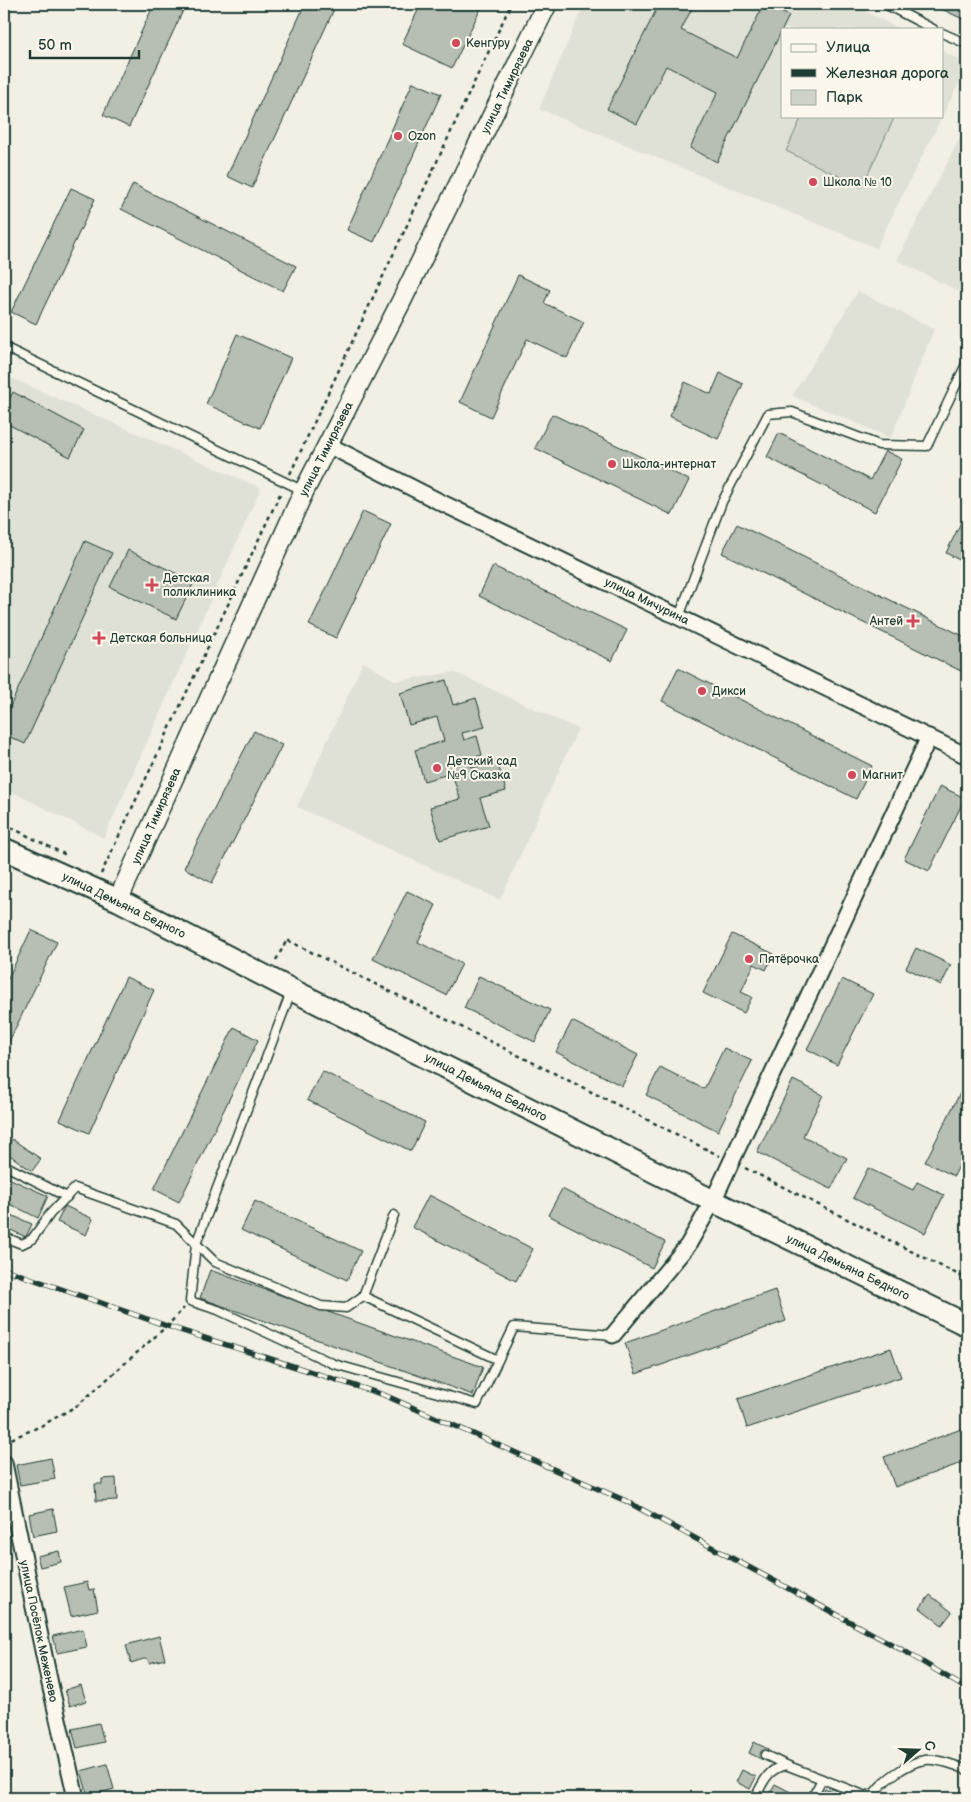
<svg xmlns="http://www.w3.org/2000/svg" width="971" height="1802" viewBox="0 0 971 1802" font-family="'Balsamiq Sans',sans-serif">
<style>
.built{fill:#e0e1d6}
.green{fill:#cfd2c8;stroke:#77887e}
.building{fill:#b7beb3;stroke:#1f3d34}
.lines{fill:none;stroke-linecap:round;stroke-linejoin:round}
.service-casing{stroke:#1f3d34;stroke-width:11}
.minor-casing{stroke:#1f3d34;stroke-width:19}
.tertiary-casing{stroke:#1f3d34;stroke-width:22}
.secondary-casing{stroke:#1f3d34;stroke-width:25}
.path{stroke:#1f3d34;stroke-width:2.5;stroke-dasharray:4 4;stroke-linecap:butt}
.service{stroke:#fbf7ec;stroke-width:8}
.minor{stroke:#fbf7ec;stroke-width:15}
.tertiary{stroke:#fbf7ec;stroke-width:19}
.secondary{stroke:#fbf7ec;stroke-width:21}
.rail-casing{stroke:#1f3d34;stroke-width:5.5}
.rail{stroke:#fbf7ec;stroke-width:4;stroke-dasharray:11;stroke-linecap:butt}
.poi-dot{fill:#d1495b;stroke:#fbf7ec;stroke-width:2}
.labels{text-anchor:middle;stroke-width:4;stroke-linejoin:round;paint-order:stroke}
.poi-label{font-size:12px;fill:#1f3d34;stroke:#fbf7ec;text-anchor:start}
.street-label{font-size:12px;fill:#1f3d34;stroke:#fbf7ec}
</style>
<rect width="100%" height="100%" fill="#f2f0e5"/>
<filter id="ink" filterUnits="userSpaceOnUse"><feTurbulence type="fractalNoise" baseFrequency=".02" numOctaves="2"/><feDisplacementMap in="SourceGraphic" scale="10" xChannelSelector="R" yChannelSelector="G"/><feConvolveMatrix kernelMatrix="1 2 1 2 8 2 1 2 1" color-interpolation-filters="sRGB"/></filter>
<g filter="url(#ink)">
<g class="built">
<polygon points="584,4 851,4 899,29 782,29 782,116 942,116 942,51 967,64 967,67 876,248 539,109"/>
<polygon points="967,124 967,296 897,260"/>
<polygon points="858,291 934,329 891,438 792,396"/>
<polygon points="4,375 261,488 104,838 4,788"/>
<polygon points="363,662 396,681 454,672 578,729 500,900 297,807"/>
</g>
<polygon class="green" points="802,116 895,116 862,187 786,151"/>
<g class="building">
<polygon points="154,4 186,4 129,127 103,115"/>
<polygon points="305,4 329,4 335,7 252,188 227,176"/>
<polygon points="421,4 483,4 452,68 402,44"/>
<polygon points="659,4 694,4 681,30 737,58 764,4 789,16 717,162 690,148 718,92 666,66 637,124 607,109"/>
<polygon points="931,4 967,4 967,21"/>
<polygon points="413,82 441,94 374,242 347,230"/>
<polygon points="133,184 296,266 283,291 121,209"/>
<polygon points="71,188 95,199 36,324 11,312"/>
<polygon points="518,275 550,290 544,303 584,322 567,358 527,339 491,417 460,402"/>
<polygon points="237,334 291,358 260,428 206,404"/>
<polygon points="720,373 743,384 718,439 669,416 685,382 711,394"/>
<polygon points="13,392 84,430 70,457 4,422 4,409"/>
<polygon points="552,414 689,480 672,515 535,448"/>
<polygon points="779,433 870,480 885,451 902,459 875,512 767,457"/>
<polygon points="967,510 967,564 946,553"/>
<polygon points="363,511 391,524 336,638 309,625"/>
<polygon points="737,524 967,638 967,674 722,553"/>
<polygon points="85,541 112,553 25,744 4,734 4,720"/>
<polygon points="128,550 194,582 176,619 110,587"/>
<polygon points="493,566 627,630 612,661 479,596"/>
<polygon points="678,668 872,766 856,799 662,701"/>
<polygon points="446,680 453,705 476,698 485,727 462,733 464,740 477,736 482,755 469,759 472,768 497,761 506,791 480,798 489,826 440,840 430,807 460,799 452,773 424,781 415,750 444,741 437,717 409,725 400,693"/>
<polygon points="254,731 282,745 212,883 184,868"/>
<polygon points="940,786 965,798 929,871 904,859"/>
<polygon points="407,891 436,905 418,942 462,964 446,995 373,959"/>
<polygon points="31,930 57,942 5,1050 4,1049 4,987"/>
<polygon points="732,934 774,954 766,970 754,964 741,992 752,997 744,1013 703,993"/>
<polygon points="916,948 951,965 941,985 906,968"/>
<polygon points="479,976 550,1010 535,1042 464,1008"/>
<polygon points="126,977 154,990 89,1133 60,1120"/>
<polygon points="842,979 873,994 837,1065 807,1049"/>
<polygon points="572,1021 638,1055 622,1086 556,1052"/>
<polygon points="234,1027 258,1040 179,1202 154,1189"/>
<polygon points="724,1048 752,1061 718,1131 646,1095 660,1067 704,1089"/>
<polygon points="322,1071 425,1122 411,1151 307,1100"/>
<polygon points="793,1080 823,1095 803,1136 847,1158 831,1189 757,1152"/>
<polygon points="960,1093 967,1097 967,1150 954,1176 925,1162"/>
<polygon points="12,1139 41,1159 32,1171 4,1151"/>
<polygon points="868,1168 913,1190 917,1182 944,1195 925,1233 853,1198"/>
<polygon points="4,1176 48,1196 38,1218 4,1201"/>
<polygon points="562,1189 665,1242 652,1268 548,1215"/>
<polygon points="429,1195 533,1249 516,1281 412,1227"/>
<polygon points="255,1201 361,1251 347,1280 241,1230"/>
<polygon points="65,1206 93,1219 86,1235 57,1222"/>
<polygon points="4,1212 32,1224 26,1237 4,1227"/>
<polygon points="210,1270 483,1367 473,1395 200,1298"/>
<polygon points="775,1290 786,1321 636,1374 625,1343"/>
<polygon points="891,1348 901,1377 747,1428 738,1399"/>
<polygon points="967,1427 967,1461 895,1487 884,1457"/>
<polygon points="51,1458 55,1479 20,1485 16,1465"/>
<polygon points="116,1478 117,1500 96,1501 95,1484 102,1484 102,1479"/>
<polygon points="53,1509 57,1531 33,1536 29,1514"/>
<polygon points="59,1551 61,1562 40,1567 37,1556"/>
<polygon points="87,1582 89,1590 94,1589 98,1610 71,1616 64,1587"/>
<polygon points="930,1595 952,1612 942,1625 920,1608"/>
<polygon points="83,1629 87,1647 57,1653 53,1636"/>
<polygon points="159,1636 165,1659 149,1663 147,1658 131,1663 126,1645"/>
<polygon points="81,1685 86,1701 70,1706 65,1690"/>
<polygon points="99,1723 104,1742 77,1748 72,1729"/>
<polygon points="754,1742 768,1749 763,1760 749,1753"/>
<polygon points="107,1764 114,1789 88,1796 81,1771"/>
<polygon points="742,1770 756,1777 750,1789 736,1782"/>
<polygon points="775,1784 802,1798 767,1798"/>
<polygon points="825,1788 847,1798 820,1798"/>
</g>
<g class="lines">
<g class="service-casing">
<g id="service">
<polyline points="885,4 933,29"/>
<polyline points="942,33 967,44"/>
<polyline points="4,347 304,491"/>
<polyline points="679,617 722,502 768,414 792,412 879,445 927,446 967,362"/>
<polyline points="291,992 196,1244 190,1301 218,1310 334,1364 477,1404 514,1327 613,1335"/>
<polyline points="4,1165 67,1197"/>
<polyline points="4,1237 22,1244 32,1239 50,1214 75,1188 176,1224 215,1262 321,1306 346,1308 363,1296 498,1360"/>
<polyline points="363,1296 394,1215"/>
<polyline points="965,1615 967,1617"/>
<polyline points="765,1755 786,1765"/>
<path d="M 872,1797 C 880,1782 908,1762 925,1760 C 936,1758 958,1766 967,1770"/>
<path d="M 755,1798 C 763,1783 767,1769 786,1765 L 866,1796 L 874,1793"/>
<polyline points="812,1798 822,1779"/>
</g>
</g>
<g class="minor-casing">
<g id="minor">
<polyline points="328,445 440,502 967,756"/>
<polyline points="613,1335 688,1245 713,1201 929,737"/>
<polyline points="4,1463 50,1684 76,1798"/>
</g>
</g>
<g class="tertiary-casing">
<polyline id="tertiary" points="118,900 304,491 401,302 547,4"/>
</g>
<g class="secondary-casing">
<polyline id="secondary" points="4,849 118,900 292,990 713,1201 967,1325"/>
</g>
<g class="path">
<polyline points="290,474 511,4"/>
<polyline points="4,824 68,856"/>
<polyline points="101,874 281,492"/>
<polyline points="276,960 287,940 720,1156"/>
<polyline points="745,1168 967,1279"/>
<polyline points="4,1442 41,1426 78,1405 167,1326 184,1308"/>
</g>
<use href="#service" class="service"/>
<use href="#minor" class="minor"/>
<use href="#tertiary" class="tertiary"/>
<use href="#secondary" class="secondary"/>
<g class="rail-casing">
<polyline id="rail" points="4,1269 167,1326 384,1395 626,1501 906,1652 967,1689"/>
</g>
<use href="#rail" class="rail"/>
</g>
</g>
<g class="poi-dot">
<circle cx="456" cy="43" r="5"/>
<circle cx="398" cy="136" r="5"/>
<circle cx="813" cy="182" r="5"/>
<circle cx="612" cy="464" r="5"/>
<path d="M149.5 577.5h5v5h5v5h-5v5h-5v-5h-5v-5h5z"/>
<path d="M910.5 613.5h5v5h5v5h-5v5h-5v-5h-5v-5h5z"/>
<path d="M96.5 630.5h5v5h5v5h-5v5h-5v-5h-5v-5h5z"/>
<circle cx="702" cy="691" r="5"/>
<circle cx="437" cy="768" r="5"/>
<circle cx="852" cy="775" r="5"/>
<circle cx="749" cy="959" r="5"/>
</g>
<g class="labels">
<g class="poi-label">
<text x="466" y="47">Кенгуру</text>
<text x="408" y="140">Ozon</text>
<text x="823" y="186">Школа № 10</text>
<text x="622" y="468">Школа-интернат</text>
<text x="163" y="582">Детская<tspan x="163" dy="14">поликлиника</tspan></text>
<text x="903" y="625" text-anchor="end">Антей</text>
<text x="110" y="642">Детская больница</text>
<text x="712" y="695">Дикси</text>
<text x="447" y="765">Детский сад<tspan x="447" dy="14">№9 Сказка</tspan></text>
<text x="862" y="779">Магнит</text>
<text x="759" y="963">Пятёрочка</text>
</g>
<g class="street-label">
<text transform="translate(507 86) rotate(-64)" y="4">улица Тимирязева</text>
<text transform="translate(326 449) rotate(-63)" y="4">улица Тимирязева</text>
<text transform="translate(647 601) rotate(26)" y="4">улица Мичурина</text>
<text transform="translate(156 816) rotate(-66)" y="4">улица Тимирязева</text>
<text transform="translate(124 905) rotate(26)" y="4">улица Демьяна Бедного</text>
<text transform="translate(486 1087) rotate(27)" y="4">улица Демьяна Бедного</text>
<text transform="translate(848 1267) rotate(26)" y="4">улица Демьяна Бедного</text>
<text transform="translate(39 1631) rotate(78)" y="4">улица Посёлок Меженево</text>
</g>
</g>
<rect width="971" height="1802" fill="none" stroke="#fbf7ec" stroke-width="20"/>
<rect x="10" y="10" width="951" height="1782" fill="none" stroke="#1f3d34" stroke-width="2" filter="url(#ink)"/>
<rect x="781" y="28" width="162" height="90" fill="#fbf7ec" stroke="#a3ada2"/>
<rect x="791" y="44" width="25" height="8" fill="#fbf7ec" stroke="#a3ada2"/>
<text x="826" y="52" font-size="15" fill="#1f3d34">Улица</text>
<rect x="791" y="69" width="25" height="8" fill="#1f3d34" stroke="#a3ada2"/>
<text x="826" y="78" font-size="15" fill="#1f3d34">Железная дорога</text>
<rect x="791" y="90" width="25" height="15" fill="#cfd2c8" stroke="#a3ada2"/>
<text x="826" y="102" font-size="15" fill="#1f3d34">Парк</text>
<g transform="translate(918 1750) rotate(70)" stroke="#fbf7ec" stroke-width="4" paint-order="stroke">
<path d="M0-4L9 19L0 12L-9 19Z" fill="#1f3d34"/>
<text y="-8" font-size="14" font-weight="bold" text-anchor="middle" fill="#1f3d34">С</text>
</g>
<path d="M30 50v8h109v-8" fill="none" stroke="#1f3d34" stroke-width="2.5"/>
<text x="38" y="50" font-size="15" fill="#1f3d34" stroke="#fbf7ec" stroke-width="4" paint-order="stroke">50 m</text>
</svg>
